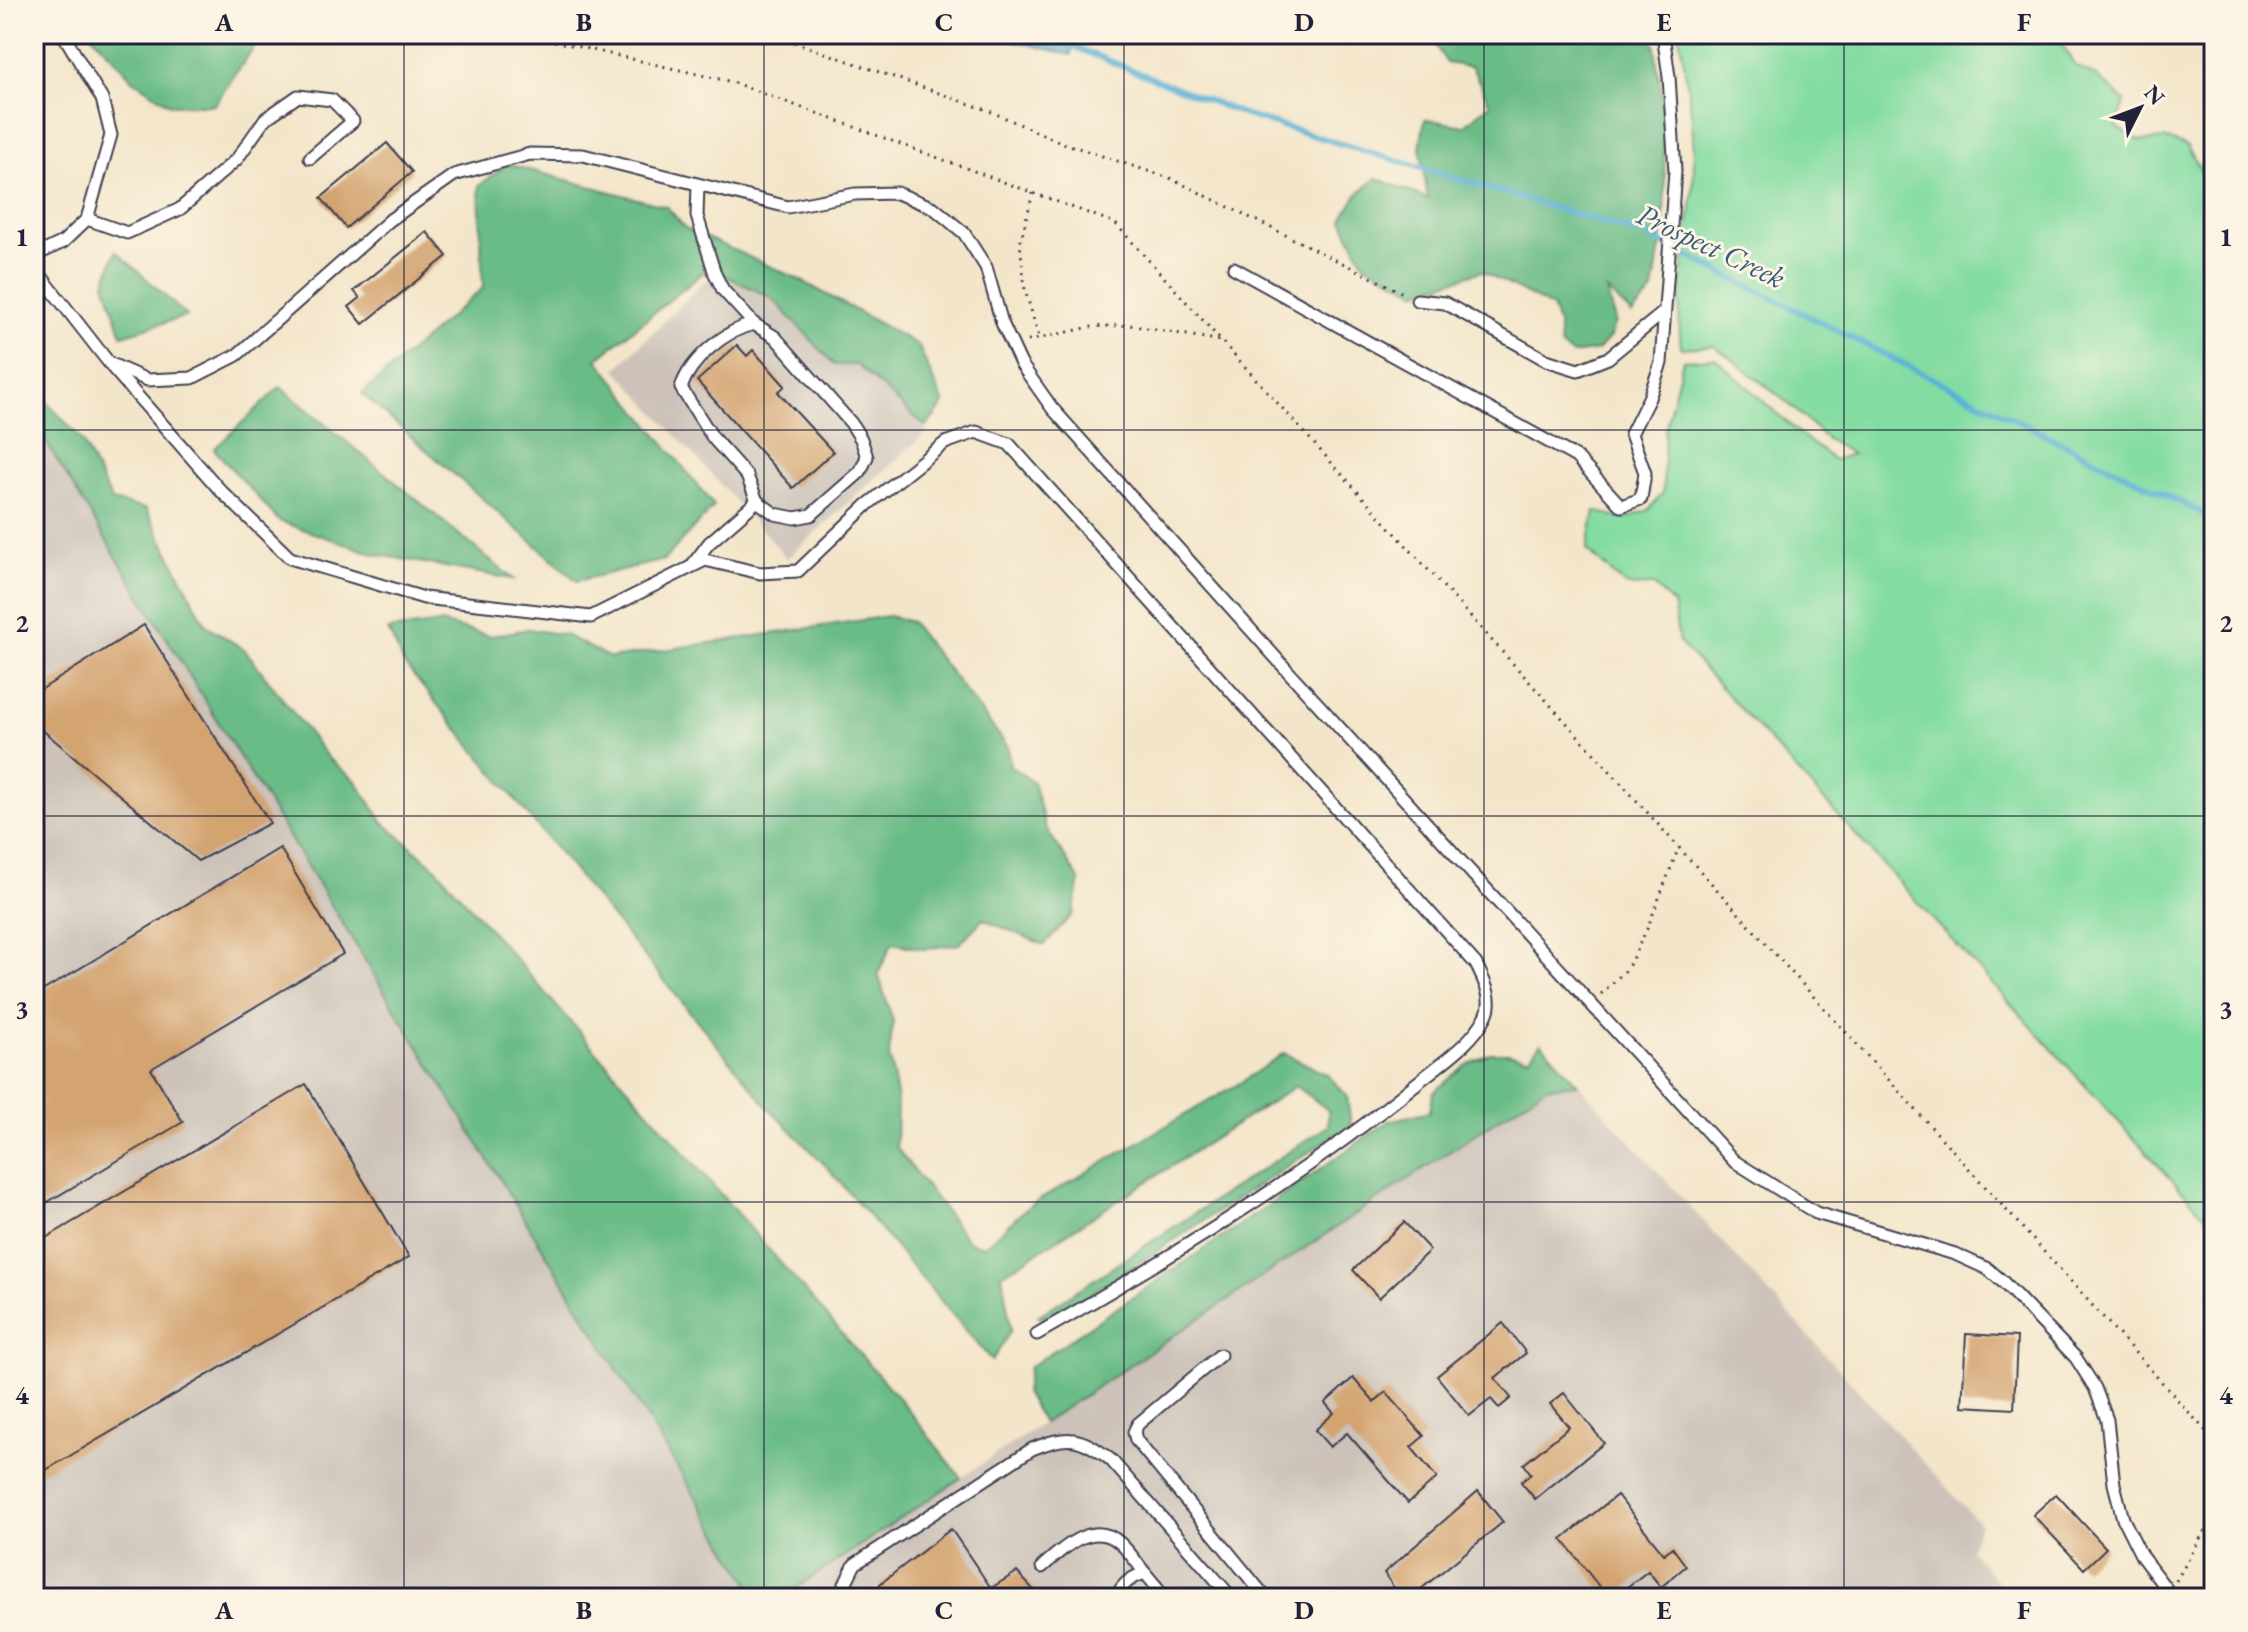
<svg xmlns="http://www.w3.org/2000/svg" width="2248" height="1632" viewBox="0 0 2248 1632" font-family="'EB Garamond',serif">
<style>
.industrial{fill:#ccc2b9}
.green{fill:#83dca1;stroke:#527f6e;stroke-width:2}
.forest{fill:#6abc87;stroke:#466f61;stroke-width:2}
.water{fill:#59b1d6;stroke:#3e6a88;stroke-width:2}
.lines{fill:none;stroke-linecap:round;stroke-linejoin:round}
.stream{stroke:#59b1d6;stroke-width:6}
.building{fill:#d3a370}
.service-casing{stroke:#413f50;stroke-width:15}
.path{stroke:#413f50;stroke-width:3;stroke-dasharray:2 6;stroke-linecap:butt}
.service{stroke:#fff;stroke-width:11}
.grid{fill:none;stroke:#22223b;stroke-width:2;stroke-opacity:0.55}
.labels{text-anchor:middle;stroke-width:6;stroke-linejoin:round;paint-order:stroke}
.water-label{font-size:30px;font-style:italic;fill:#385b79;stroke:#fcf5e5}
.neatline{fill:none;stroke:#22223b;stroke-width:3}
.grid-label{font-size:26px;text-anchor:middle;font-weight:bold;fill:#22223b}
</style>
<rect width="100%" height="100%" fill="#fcf5e5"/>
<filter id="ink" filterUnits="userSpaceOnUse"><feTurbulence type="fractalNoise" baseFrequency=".0125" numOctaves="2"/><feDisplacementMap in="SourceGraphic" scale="16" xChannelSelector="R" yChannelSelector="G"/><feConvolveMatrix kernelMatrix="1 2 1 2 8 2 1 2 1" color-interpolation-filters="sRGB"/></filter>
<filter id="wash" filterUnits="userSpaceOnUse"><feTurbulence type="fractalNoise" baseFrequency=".006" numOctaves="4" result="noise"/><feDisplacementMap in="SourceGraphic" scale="32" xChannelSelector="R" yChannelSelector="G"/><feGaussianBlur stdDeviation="1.8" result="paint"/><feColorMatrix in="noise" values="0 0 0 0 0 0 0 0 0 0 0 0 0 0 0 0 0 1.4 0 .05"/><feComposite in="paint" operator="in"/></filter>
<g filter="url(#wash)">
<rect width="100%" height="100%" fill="#f3e5c9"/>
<g class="industrial">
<polygon points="738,258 850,346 927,432 787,558 616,369 705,281"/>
<polygon points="34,423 758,1598 34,1598"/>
<polygon points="1578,1084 1980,1524 1970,1550 2012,1598 781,1598 1546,1087"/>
</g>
<path class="green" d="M 1679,34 L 1792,34 L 1796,42 L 1813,34 L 2056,34 L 2075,66 L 2096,76 L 2125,101 L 2116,127 L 2141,141 L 2167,139 L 2187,146 L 2204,176 L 2214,183 L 2214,1226 L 1679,642 L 1673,604 L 1653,585 L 1626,586 L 1587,550 L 1595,511 L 1625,519 L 1649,510 L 1663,493 L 1665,430 L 1683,360 L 1715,358 L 1801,435 L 1834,460 L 1852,454 L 1827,439 L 1790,405 L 1715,346 L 1681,348 C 1675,295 1688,241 1693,188 C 1697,135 1688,85 1679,34 Z"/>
<g class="forest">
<polygon points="91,34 263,34 214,105 171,105 133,80"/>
<polygon points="1428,34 1653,34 1663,105 1665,197 1662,235 1653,291 1632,314 1607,291 1615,321 1610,337 1598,350 1572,354 1560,346 1558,324 1552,307 1482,271 1416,292 1364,264 1342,220 1356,196 1376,178 1428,199 1420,147 1425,119 1464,126 1490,104 1472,67 1447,63"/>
<polygon points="507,164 667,207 685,228 802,281 918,345 944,404 926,427 857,365 835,365 772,298 709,268 597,359 714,506 664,560 577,581 362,394 483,288 479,186"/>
<polygon points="116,251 187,316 122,335 105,283"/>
<polygon points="280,387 513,579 374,554 279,521 214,449"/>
<polygon points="34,401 46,401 81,439 112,501 146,509 206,625 245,650 328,758 356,781 383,822 438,870 906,1407 961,1478 781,1598 758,1598 34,423"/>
<polygon points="889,616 911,622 1008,747 1010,766 1033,782 1046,828 1080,881 1073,914 1044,945 983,919 959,944 923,949 892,943 878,974 893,1021 889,1055 897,1095 896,1147 969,1242 985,1246 1029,1206 1243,1081 1284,1053 1328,1075 1347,1096 1351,1125 1052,1319 1038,1316 1328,1126 1328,1110 1296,1086 1002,1275 1011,1330 992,1361 829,1169 768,1107 404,664 388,630 441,623 490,636 528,629 565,635 610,658"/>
<polygon points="1541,1043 1578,1084 1546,1087 1043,1423 1025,1392 1029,1367 1233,1230 1389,1121 1430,1111 1433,1093 1464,1066 1490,1053 1508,1053 1529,1058"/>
</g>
<polygon class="water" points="986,34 1074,34 1071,55"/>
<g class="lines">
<polyline class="stream" points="1072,46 1245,115 1648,236 2214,519"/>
</g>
<g id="blocks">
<g class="building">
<polygon points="387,143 412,172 346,228 321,198"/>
<polygon points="427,232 447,256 363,324 349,307 360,298 354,291"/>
<polygon points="737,345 747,356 753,350 785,386 778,392 833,452 793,488 697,381"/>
<polygon points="144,625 270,823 198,861 34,723 34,694"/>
<polygon points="280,848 343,954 151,1069 183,1122 34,1210 34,996"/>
<polygon points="306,1084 409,1257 34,1477 34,1245"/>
<polygon points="1404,1222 1430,1250 1379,1298 1353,1270"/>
<polygon points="1503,1323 1526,1353 1495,1378 1511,1398 1499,1408 1491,1399 1469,1416 1437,1376"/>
<polygon points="1966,1334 2017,1337 2014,1409 1962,1406"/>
<polygon points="1353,1378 1374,1402 1386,1392 1424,1436 1411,1447 1437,1478 1408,1503 1347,1433 1330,1447 1315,1430 1334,1413 1325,1403"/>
<polygon points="1564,1393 1604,1443 1535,1499 1521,1482 1531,1474 1524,1464 1569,1427 1550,1404"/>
<polygon points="1478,1491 1503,1522 1410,1598 1401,1598 1384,1573"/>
<polygon points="2056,1494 2106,1548 2084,1569 2033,1515"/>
<polygon points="1617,1495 1664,1554 1672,1547 1686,1566 1661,1587 1648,1571 1613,1598 1608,1598 1562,1539"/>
<polygon points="951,1529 991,1588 1017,1572 1041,1598 878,1598 880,1584"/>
</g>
</g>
</g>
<g filter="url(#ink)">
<use href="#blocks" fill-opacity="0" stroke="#413f50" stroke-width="2"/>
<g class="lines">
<g class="service-casing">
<g id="service">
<polyline points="698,185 697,216 715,274 723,290 754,324"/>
<polyline points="87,219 127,233 180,209 237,159 265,119 298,96 332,100 353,121 310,158"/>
<polyline points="34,256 63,242 87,219 111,135 102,99 63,34"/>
<polyline points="34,267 109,363 147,380 192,378 237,355 390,220 454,175 530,154 583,155 788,207 855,194 897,193 934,208 964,233 986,267 1002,323 1021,364 1052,408 1285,668 1734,1161 1816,1213 1955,1254 1988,1269 2003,1282 2076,1358 2095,1388 2107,1420 2114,1484 2123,1519 2142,1557 2173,1598"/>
<polyline points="1234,268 1576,457 1621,506 1641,499 1645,473 1631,434 1649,398 1661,363 1675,171 1669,77 1663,34"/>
<polyline points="1417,300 1445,303 1546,360 1578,370 1608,358 1664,312"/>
<path d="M 754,324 L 775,337 L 851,423 L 861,439 L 867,457 L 860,472 L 811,515 L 795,518 L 775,514 L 757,501 L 747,476 L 713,438 L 681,388 C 690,360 725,330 754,324 Z"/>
<path d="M 112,367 L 220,490 L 290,558 L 424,598 L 591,617 L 705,560 L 760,573 L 798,571 L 867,505 L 945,443 L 976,432 L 1009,444 L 1476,964 C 1483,979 1495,999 1486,1016 C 1472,1044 1441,1063 1417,1083 C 1300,1179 1168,1259 1037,1334"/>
<polyline points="693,564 709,543 757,501"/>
<polyline points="1220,1355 1138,1424 1134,1432 1136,1440 1266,1598"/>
<path d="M 1042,1567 C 1061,1550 1093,1518 1120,1543 C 1129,1551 1137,1563 1145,1573"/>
<path d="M 838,1598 L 855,1564 L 1032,1449 C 1068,1434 1080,1436 1111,1460 L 1232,1598"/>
<path d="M 1115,1598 C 1123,1584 1129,1578 1145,1573 L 1166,1598"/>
</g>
</g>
<g class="path">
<polyline points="523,34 732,82 1115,223 2214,1440"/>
<polyline points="763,34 797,43 987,110 1063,143 1172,179 1403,293"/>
<polyline points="1033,193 1020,243 1025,290 1039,337"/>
<polyline points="1028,341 1090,327 1129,325 1222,341"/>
<polyline points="1601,994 1627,969 1647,929 1679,847"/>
<polyline points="2176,1581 2214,1514"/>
</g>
<use href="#service" class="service"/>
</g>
</g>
<path class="grid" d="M 404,34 L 404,1598M 764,34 L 764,1598M 1124,34 L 1124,1598M 1484,34 L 1484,1598M 1844,34 L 1844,1598M 34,430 L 2214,430M 34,816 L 2214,816M 34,1202 L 2214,1202"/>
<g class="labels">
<g class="water-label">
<text transform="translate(1711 246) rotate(25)" y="10">Prospect Creek</text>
</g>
</g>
<rect width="2248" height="1632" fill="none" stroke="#fcf5e5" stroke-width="88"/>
<g transform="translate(2140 108) rotate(48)" stroke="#fcf5e5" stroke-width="6" paint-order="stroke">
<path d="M0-6L14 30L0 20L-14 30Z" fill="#22223b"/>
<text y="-12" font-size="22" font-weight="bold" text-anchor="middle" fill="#22223b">N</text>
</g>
<rect x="44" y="44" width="2160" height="1544" class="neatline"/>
<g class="grid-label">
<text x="224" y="31">A</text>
<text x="584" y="31">B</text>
<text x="944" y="31">C</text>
<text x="1304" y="31">D</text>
<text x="1664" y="31">E</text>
<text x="2024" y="31">F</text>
<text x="22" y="246">1</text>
<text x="2226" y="246">1</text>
<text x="22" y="632">2</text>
<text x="2226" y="632">2</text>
<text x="22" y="1018">3</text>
<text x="2226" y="1018">3</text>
<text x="22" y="1404">4</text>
<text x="2226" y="1404">4</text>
<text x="224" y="1619">A</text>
<text x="584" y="1619">B</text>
<text x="944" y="1619">C</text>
<text x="1304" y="1619">D</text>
<text x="1664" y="1619">E</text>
<text x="2024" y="1619">F</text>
</g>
</svg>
